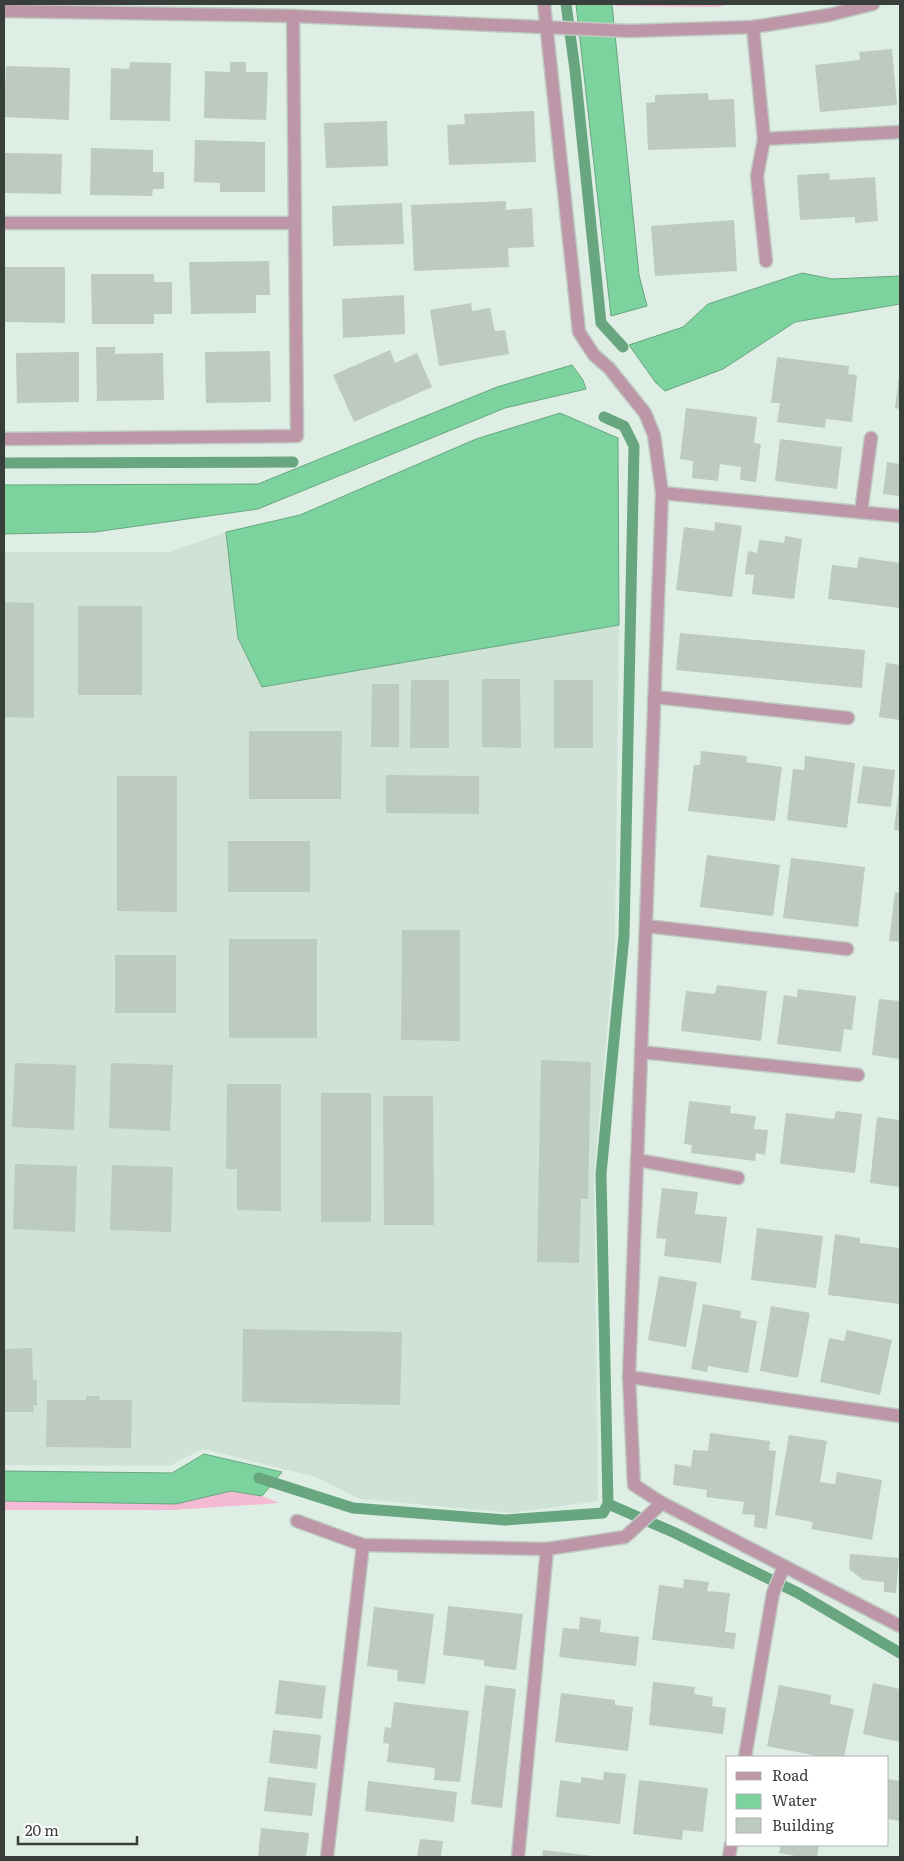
<svg xmlns="http://www.w3.org/2000/svg" width="904" height="1861" viewBox="0 0 904 1861" font-family="Literata,serif">
<style>
.built{fill:#cee3d5}
.green{fill:#f4b9d3}
.water{fill:#7dd39e;stroke:#68a680}
.lines{fill:none;stroke-linecap:round;stroke-linejoin:round}
.stream{stroke:#68a680;stroke-width:11}
.building{fill:#bccac0}
.minor-casing{stroke:#becbc2;stroke-width:15}
.tertiary-casing{stroke:#becbc2;stroke-width:15}
.minor{stroke:#bd97a7;stroke-width:12}
.tertiary{stroke:#bd97a7;stroke-width:12}
</style>
<rect width="100%" height="100%" fill="#dfeee4"/>
<polygon class="built" points="226,532 238,638 262,687 619,625 615,945 594,1175 598,1501 512,1513 360,1499 316,1477 203,1449 169,1466 4,1465 4,552 170,552"/>
<g class="green">
<polygon points="614,4 733,4 716,7 615,6"/>
<polygon points="231,1491 262,1496 279,1503 172,1510 4,1510 4,1501 176,1504"/>
</g>
<g class="water">
<polygon points="576,4 612,4 639,275 647,306 611,316"/>
<polygon points="802,273 832,279 900,276 900,304 795,322 723,369 665,391 656,383 629,345 683,327 708,304"/>
<polygon points="572,365 583,380 586,389 505,408 258,509 95,532 4,534 4,485 258,484 497,387"/>
<polygon points="560,413 618,438 619,625 262,687 238,638 226,532 300,515 476,439"/>
<polygon points="204,1454 282,1472 262,1496 231,1491 176,1504 4,1501 4,1471 172,1473"/>
</g>
<g class="lines">
<g class="stream">
<polyline points="566,4 575,70 601,323 623,347"/>
<polyline points="4,463 293,462"/>
<polyline points="259,1478 353,1508 505,1520 603,1513 608,1504 601,1174 624,936 634,446 624,426 604,417"/>
<polyline points="608,1504 673,1532 798,1593 900,1653"/>
</g>
</g>
<g class="building">
<polygon points="892,49 897,105 820,112 815,65 860,60 859,52"/>
<polygon points="130,62 171,63 170,121 110,120 111,68 129,69"/>
<polygon points="230,62 246,62 246,72 268,72 266,120 204,118 205,71 230,72"/>
<polygon points="6,66 70,68 69,120 4,117"/>
<polygon points="708,93 709,100 734,99 736,147 648,150 646,103 655,102 655,95"/>
<polygon points="534,111 536,162 449,165 447,125 465,124 464,114"/>
<polygon points="387,121 388,166 326,168 324,123"/>
<polygon points="195,140 265,142 265,192 220,192 220,183 194,182"/>
<polygon points="91,148 153,150 153,172 164,172 164,189 153,189 152,196 90,195"/>
<polygon points="4,153 62,154 61,194 4,193"/>
<polygon points="829,173 830,180 875,177 878,221 855,223 855,217 800,220 797,175"/>
<polygon points="506,201 506,210 532,208 534,247 508,248 509,267 414,271 411,205"/>
<polygon points="402,203 404,244 333,246 332,206"/>
<polygon points="734,220 737,271 655,276 651,226"/>
<polygon points="269,261 270,295 256,295 256,313 191,314 189,262"/>
<polygon points="4,267 65,267 65,323 4,322"/>
<polygon points="91,274 154,274 154,282 172,282 172,314 154,314 154,324 92,324"/>
<polygon points="404,295 405,334 343,338 342,299"/>
<polygon points="471,303 472,311 490,308 495,331 505,330 509,354 439,366 430,310"/>
<polygon points="96,347 115,347 115,354 163,353 164,400 97,401"/>
<polygon points="390,350 395,363 417,353 432,387 354,422 333,375"/>
<polygon points="270,351 271,402 206,403 205,352"/>
<polygon points="79,352 79,402 17,403 16,353"/>
<polygon points="777,357 849,366 848,374 857,375 852,422 826,419 825,428 777,422 780,403 771,403"/>
<polygon points="899,377 900,377 900,409 895,408"/>
<polygon points="686,408 757,417 754,443 761,444 756,482 740,480 741,467 720,464 718,481 692,478 693,461 680,459"/>
<polygon points="780,439 842,447 837,489 775,481"/>
<polygon points="887,462 900,464 900,496 883,494"/>
<polygon points="715,522 742,526 732,597 676,590 684,527 714,531"/>
<polygon points="785,536 802,539 794,599 752,594 754,575 745,574 748,551 757,553 759,540 784,543"/>
<polygon points="859,557 900,563 900,608 828,599 832,565 857,568"/>
<polygon points="4,602 34,603 34,718 4,717"/>
<rect x="78" y="606" width="64" height="89"/>
<polygon points="680,633 865,650 862,688 676,670"/>
<polygon points="886,663 900,665 900,720 879,717"/>
<polygon points="482,679 520,679 521,748 482,747"/>
<polygon points="411,680 449,680 449,748 410,748"/>
<rect x="554" y="680" width="39" height="68"/>
<polygon points="372,684 399,684 399,747 371,747"/>
<polygon points="249,731 342,731 341,799 249,799"/>
<polygon points="701,751 747,756 746,762 782,767 775,821 688,811 694,765 700,765"/>
<polygon points="805,756 855,763 847,828 787,820 793,769 804,770"/>
<polygon points="863,766 895,770 891,807 857,803"/>
<polygon points="386,775 479,776 479,814 386,813"/>
<polygon points="117,776 177,776 177,912 117,911"/>
<polygon points="899,790 900,790 900,831 894,830"/>
<rect x="228" y="841" width="82" height="51"/>
<polygon points="707,855 780,865 773,916 700,907"/>
<polygon points="791,858 865,867 858,927 783,918"/>
<polygon points="895,892 900,893 900,942 889,941"/>
<polygon points="402,930 460,930 460,1041 401,1040"/>
<rect x="229" y="939" width="88" height="99"/>
<rect x="115" y="955" width="61" height="58"/>
<polygon points="717,985 767,991 761,1041 681,1031 686,991 715,994"/>
<polygon points="798,989 856,996 852,1030 844,1029 841,1052 777,1044 784,995 797,997"/>
<polygon points="879,999 900,1001 900,1059 872,1055"/>
<polygon points="541,1060 591,1062 588,1199 581,1199 579,1263 537,1262"/>
<polygon points="15,1063 76,1065 74,1130 12,1127"/>
<polygon points="111,1063 173,1065 170,1131 109,1128"/>
<polygon points="227,1084 281,1084 281,1211 237,1210 237,1169 226,1169"/>
<rect x="321" y="1093" width="50" height="129"/>
<polygon points="383,1096 433,1096 434,1225 384,1225"/>
<polygon points="689,1101 731,1106 730,1113 756,1116 754,1129 768,1130 765,1155 756,1153 755,1161 691,1153 692,1145 684,1144"/>
<polygon points="836,1111 862,1114 855,1173 780,1164 786,1113 834,1119"/>
<polygon points="877,1117 900,1120 900,1187 870,1183"/>
<polygon points="15,1164 77,1166 75,1232 13,1229"/>
<polygon points="112,1165 173,1167 171,1232 110,1230"/>
<polygon points="662,1188 698,1192 695,1214 727,1217 721,1263 664,1256 666,1239 656,1238"/>
<polygon points="757,1228 823,1236 816,1288 751,1280"/>
<polygon points="835,1234 860,1238 860,1243 900,1248 900,1304 828,1295"/>
<polygon points="659,1276 697,1282 686,1347 648,1340"/>
<polygon points="703,1304 741,1311 740,1318 757,1321 748,1373 708,1366 707,1372 691,1369"/>
<polygon points="771,1306 810,1313 798,1378 760,1371"/>
<polygon points="243,1329 402,1332 400,1405 242,1402"/>
<polygon points="847,1330 892,1340 880,1395 820,1382 829,1338 844,1341"/>
<polygon points="32,1348 33,1380 37,1380 37,1405 33,1405 34,1412 4,1412 4,1349"/>
<polygon points="86,1396 100,1396 99,1400 132,1400 131,1448 46,1447 47,1400 86,1400"/>
<polygon points="710,1433 770,1441 769,1450 776,1451 767,1529 754,1527 755,1515 742,1514 744,1502 706,1497 707,1490 673,1485 675,1464 691,1467 693,1450 708,1451"/>
<polygon points="789,1435 827,1441 820,1482 835,1484 837,1472 882,1480 872,1540 811,1529 813,1522 775,1515"/>
<polygon points="850,1554 899,1558 896,1593 884,1592 884,1582 863,1580 849,1569"/>
<polygon points="684,1579 709,1582 707,1591 730,1593 725,1632 736,1633 734,1649 652,1640 659,1585 683,1588"/>
<polygon points="448,1606 523,1614 516,1670 484,1666 484,1660 443,1655"/>
<polygon points="374,1607 434,1614 425,1684 397,1681 398,1670 367,1666"/>
<polygon points="580,1617 601,1620 600,1632 639,1637 636,1666 559,1657 563,1628 579,1629"/>
<polygon points="279,1680 326,1686 322,1719 275,1714"/>
<polygon points="653,1682 695,1687 694,1694 713,1697 712,1706 726,1708 723,1734 649,1725"/>
<polygon points="873,1683 900,1689 900,1742 863,1734"/>
<polygon points="485,1685 516,1689 502,1808 471,1804"/>
<polygon points="779,1685 831,1695 830,1704 854,1709 844,1757 822,1757 767,1746"/>
<polygon points="561,1693 615,1700 615,1705 633,1707 628,1751 555,1742"/>
<polygon points="394,1702 469,1711 460,1782 434,1780 435,1768 387,1762 389,1744 383,1743 385,1727 391,1728"/>
<polygon points="273,1730 321,1735 317,1769 269,1763"/>
<polygon points="604,1772 626,1774 620,1824 556,1817 560,1780 581,1783 581,1777 603,1780"/>
<polygon points="268,1777 316,1783 312,1816 264,1811"/>
<polygon points="888,1779 900,1781 900,1821 888,1819"/>
<polygon points="639,1780 708,1788 703,1832 683,1830 682,1840 633,1834"/>
<polygon points="368,1781 457,1792 454,1822 365,1811"/>
<polygon points="261,1828 309,1833 306,1857 258,1857"/>
<polygon points="420,1839 443,1841 441,1856 444,1857 417,1857"/>
<polygon points="781,1845 819,1845 817,1857 801,1857 779,1853"/>
<polygon points="543,1850 593,1856 593,1857 542,1857"/>
</g>
<g class="lines">
<g class="minor-casing">
<g id="minor">
<polyline points="544,4 579,332 594,355 609,368 645,413 654,435 662,493 629,1377 634,1485 662,1503 900,1626"/>
<polyline points="753,27 764,139 900,132"/>
<polyline points="764,139 757,176 766,261"/>
<polyline points="4,223 294,223"/>
<polyline points="4,439 297,436 293,16"/>
<polyline points="662,493 900,516"/>
<polyline points="861,512 871,438"/>
<polyline points="654,697 848,718"/>
<polyline points="646,926 847,949"/>
<polyline points="641,1052 858,1075"/>
<polyline points="637,1160 738,1178"/>
<polyline points="629,1377 900,1416"/>
<polyline points="297,1521 363,1545 547,1549"/>
<polyline points="745,1757 773,1593 784,1566"/>
<polyline points="327,1857 363,1545"/>
<polyline points="518,1857 547,1549 625,1537 662,1503"/>
<polyline points="729,1857 731,1845"/>
</g>
</g>
<g class="tertiary-casing">
<polyline id="tertiary" points="4,11 293,16 629,31 753,27 829,15 873,4"/>
</g>
<use href="#minor" class="minor"/>
<use href="#tertiary" class="tertiary"/>
</g>
<rect width="904" height="1861" fill="none" stroke="#383e3a" stroke-width="10"/>
<rect x="726" y="1756" width="162" height="90" fill="#ffffff" stroke="#afb2b0"/>
<rect x="736" y="1772" width="25" height="8" fill="#bd97a7" stroke="#afb2b0"/>
<text x="772" y="1781" font-size="15" fill="#383e3a">Road</text>
<rect x="736" y="1794" width="25" height="15" fill="#7dd39e" stroke="#afb2b0"/>
<text x="772" y="1806" font-size="15" fill="#383e3a">Water</text>
<rect x="736" y="1818" width="25" height="15" fill="#bccac0" stroke="#afb2b0"/>
<text x="772" y="1831" font-size="15" fill="#383e3a">Building</text>
<path d="M18 1836v8h119v-8" fill="none" stroke="#383e3a" stroke-width="2.5"/>
<text x="25" y="1836" font-size="15" fill="#383e3a" stroke="#ffffff" stroke-width="4" paint-order="stroke">20 m</text>
</svg>
